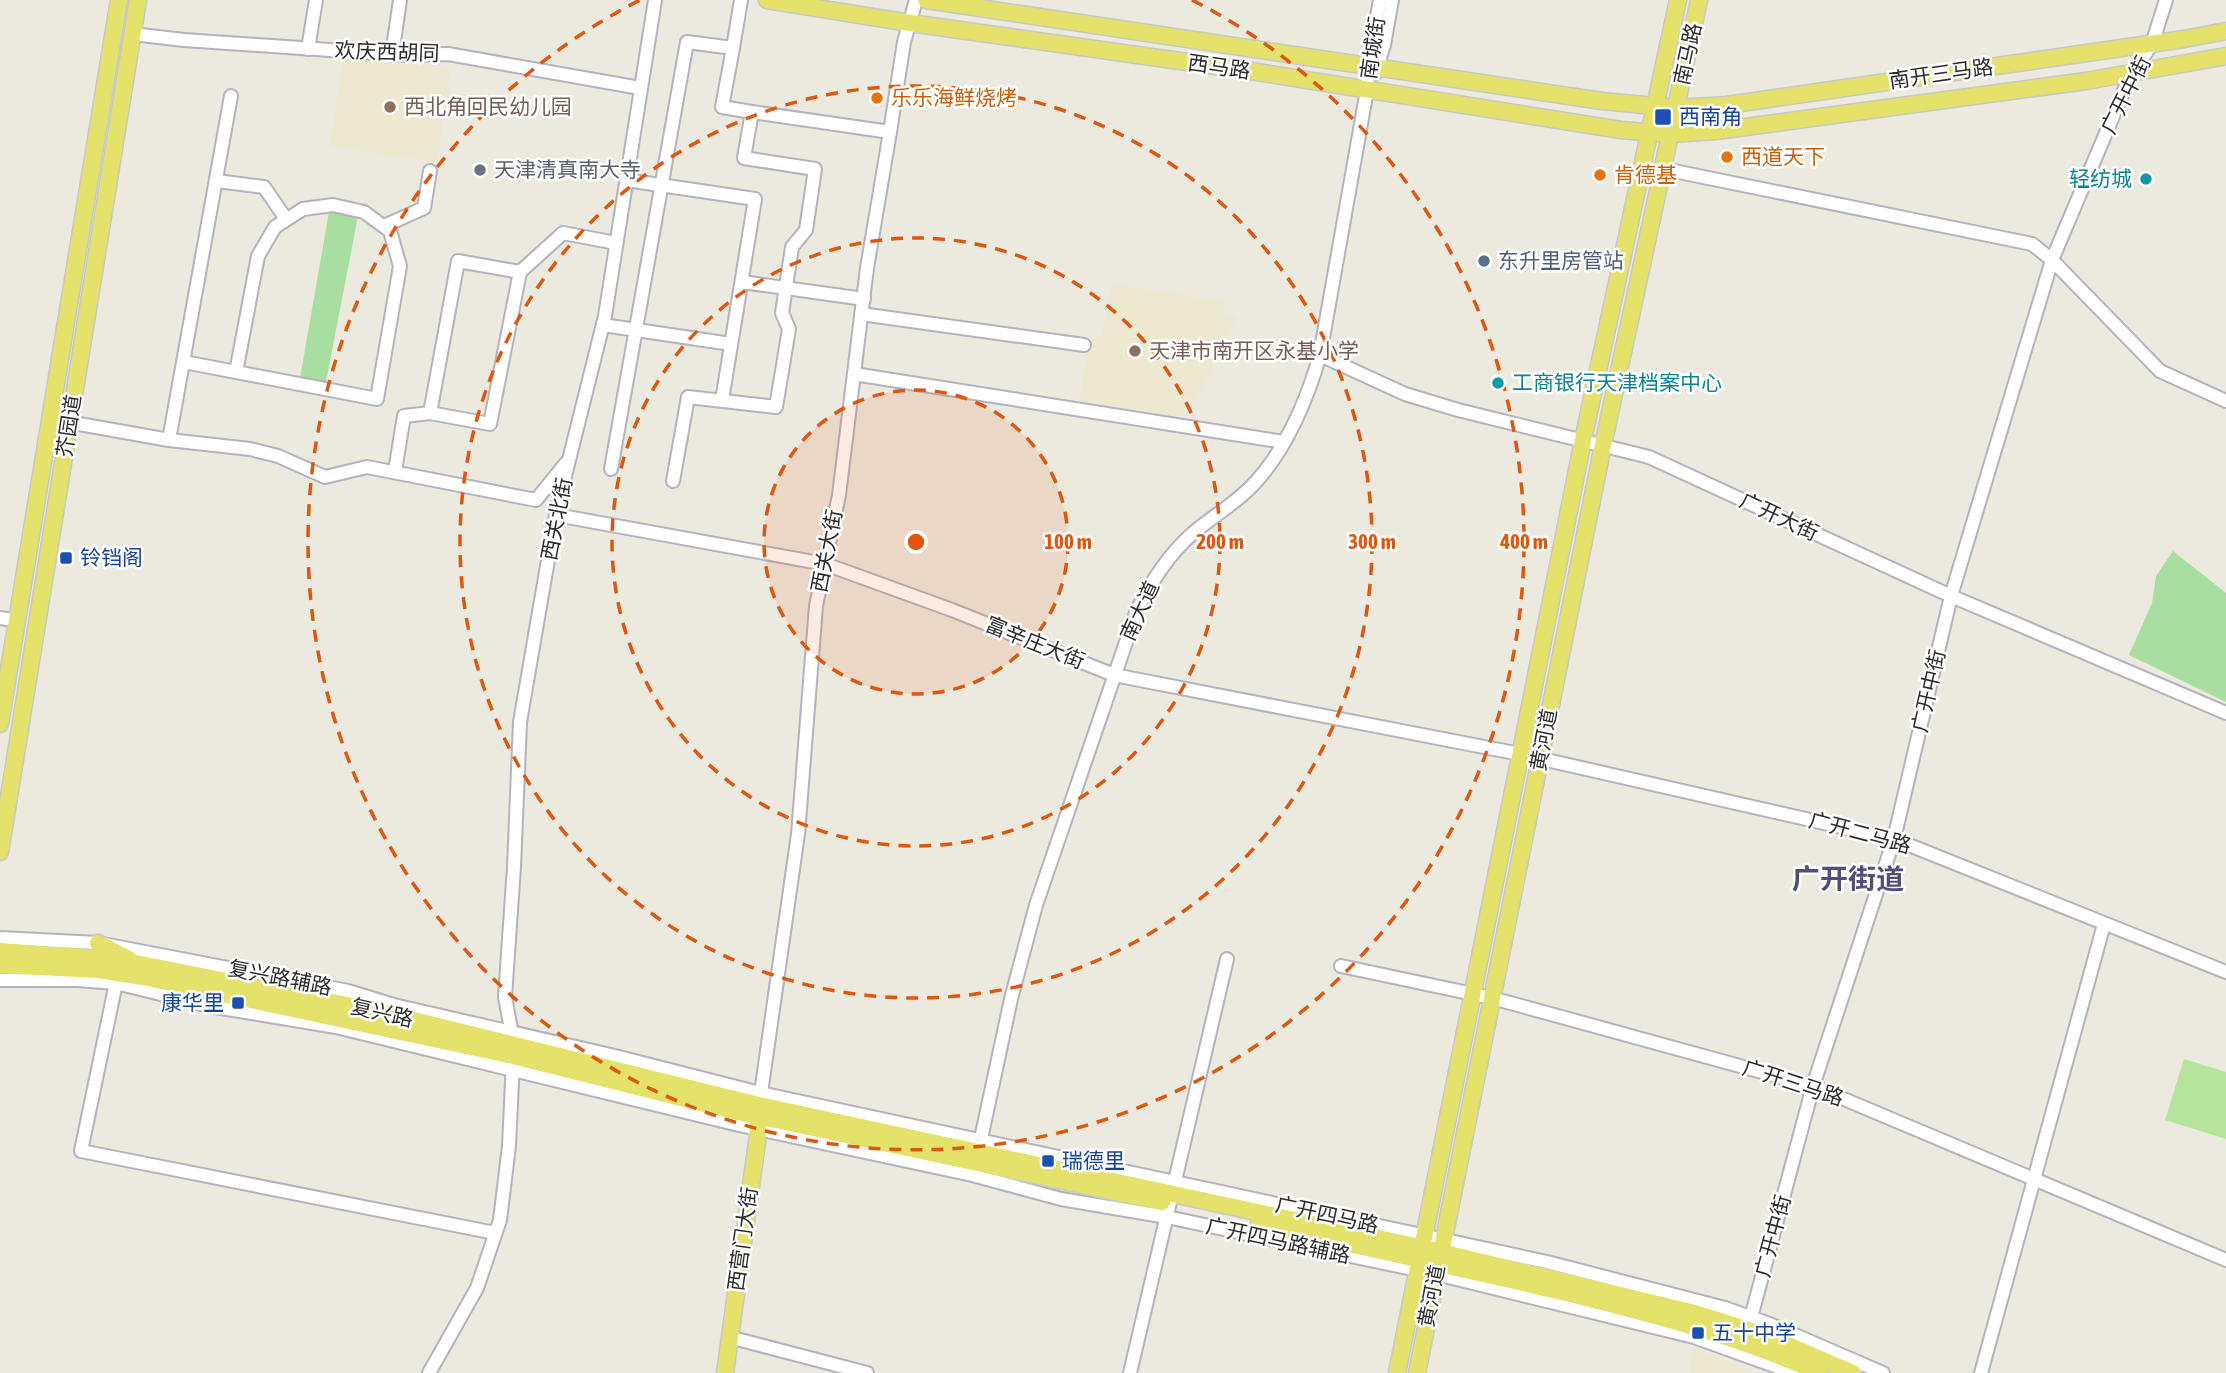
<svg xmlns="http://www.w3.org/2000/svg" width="2226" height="1373" viewBox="0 0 2226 1373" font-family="'Asap Condensed','Noto Sans SC',sans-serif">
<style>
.education{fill:#ece9d0}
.green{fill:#a8dea0}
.pitch{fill:#b7e49d}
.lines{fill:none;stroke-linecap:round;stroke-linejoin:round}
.minor-casing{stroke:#b3b2be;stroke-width:16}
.major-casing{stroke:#c8c8c8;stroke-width:19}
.minor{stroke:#fff;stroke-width:12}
.major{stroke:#e5e26b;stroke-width:16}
.ring{fill:none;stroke:#df570e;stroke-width:3.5;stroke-dasharray:12 9}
.food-dot{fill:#e8710a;stroke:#fff;stroke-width:2.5}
.education-dot{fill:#8d6e63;stroke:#fff;stroke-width:2.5}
.transit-dot{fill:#1a4fb4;stroke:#fff;stroke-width:2.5}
.worship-dot{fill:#6b7280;stroke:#fff;stroke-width:2.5}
.culture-dot{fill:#0f9aa8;stroke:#fff;stroke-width:2.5}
.service-dot{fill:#5c6f8a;stroke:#fff;stroke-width:2.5}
.labels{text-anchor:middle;stroke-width:5;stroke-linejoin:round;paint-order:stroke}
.street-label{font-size:21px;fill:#2c2c2c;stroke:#fff}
.food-label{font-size:21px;fill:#c56008;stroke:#fff;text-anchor:start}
.education-label{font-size:21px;fill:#785e54;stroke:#fff;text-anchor:start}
.transit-label{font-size:21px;fill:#164399;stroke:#fff;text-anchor:start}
.worship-label{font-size:21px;fill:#5b616d;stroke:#fff;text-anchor:start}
.culture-label{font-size:21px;fill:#0d838f;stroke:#fff;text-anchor:end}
.service-label{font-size:21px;fill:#4e5e75;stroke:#fff;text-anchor:start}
.district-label{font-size:28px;font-weight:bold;fill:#514f79;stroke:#fff}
.centre{fill:#df570e;stroke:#fff;stroke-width:3.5}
.ring-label{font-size:21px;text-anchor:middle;font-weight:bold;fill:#df570e;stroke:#fff;stroke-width:5;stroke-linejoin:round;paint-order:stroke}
</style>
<rect width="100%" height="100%" fill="#ece9df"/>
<g class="education">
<polygon points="344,53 451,69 437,162 330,146"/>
<polygon points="1112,284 1226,302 1220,314 1237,317 1196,401 1186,396 1182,418 1091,409 1092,404 1079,403 1089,340 1101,337"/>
<polygon points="1693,1348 1757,1373 1689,1373"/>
</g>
<g class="green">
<polygon points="329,212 358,216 326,382 300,378"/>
<polygon points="2173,551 2226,593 2226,702 2129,655 2152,603 2156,576"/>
</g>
<polygon class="pitch" points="2184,1059 2226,1072 2226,1139 2165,1120"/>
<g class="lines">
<g class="minor-casing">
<g id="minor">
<polyline points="132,34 184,40 401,55 448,54 640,88"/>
<polyline points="308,49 316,0"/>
<polyline points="392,55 400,0"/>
<polyline points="1375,74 1384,45 1392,0"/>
<polyline points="752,112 890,132"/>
<polyline points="1664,169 2032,244 2052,260 2160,371 2226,401"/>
<polyline points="626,180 755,199 722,400"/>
<polyline points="217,181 264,187 286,219"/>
<polyline points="384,226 424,208 430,171"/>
<polyline points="742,282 864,299"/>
<polyline points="861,314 1084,345"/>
<polyline points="603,325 731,344"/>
<polyline points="1320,355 1405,394 1458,410 1649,457 1951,596 2226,713"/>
<polyline points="184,362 377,399 400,266 390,231 364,212 333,205 303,209 275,227 258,256 236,372"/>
<polyline points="854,374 1284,442"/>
<polyline points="430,413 458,261 520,272"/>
<polyline points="51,419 169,440 250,449 278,456 325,477 367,467 536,500 566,463"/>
<polyline points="169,440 231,96"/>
<polyline points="611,469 687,42 733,48 741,0"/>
<polyline points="395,471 404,416 430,413 490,424 520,272 563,233 616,243"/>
<polyline points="673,481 688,397 776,407 789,329 782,313 792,247 806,230 815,169 744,158 752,112 722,107 733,48"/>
<polyline points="556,515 825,564 952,610 1114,675 1520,754 1894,839 2226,972"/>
<polyline points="0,618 18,621"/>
<polyline points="0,938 98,943 348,991 394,1005 615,1056 760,1093 1547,1262 1725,1308 1772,1325 1883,1373"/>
<polyline points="1341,966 1492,998 1813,1086 2226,1260"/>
<polyline points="0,980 77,980 116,983 209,1006 336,1027 739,1125 972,1175 1061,1199 1167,1217 1436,1274 1694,1337 1794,1373"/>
<polyline points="116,983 81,1151 495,1233"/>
<polyline points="513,1040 505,997 514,867 520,722 557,508 605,316 655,0"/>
<polyline points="760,1100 798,834 816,606 839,495 867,268 890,132 904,42 916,0"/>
<path d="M 979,1148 L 1011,999 L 1036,905 L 1137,610 C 1152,581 1168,555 1193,533 C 1212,517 1233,505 1251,487 C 1286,451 1306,403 1320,355 L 1367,90 L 1368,66 L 1380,0"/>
<polyline points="1749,1325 1813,1086 1894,839 1951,596 2052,260 2131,74 2152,44 2166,0"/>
<polyline points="729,1337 867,1373"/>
<polyline points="429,1373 477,1288 500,1220 509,1146 513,1061"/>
<polyline points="1130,1373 1227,959"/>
<polyline points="1981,1373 2104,924"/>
</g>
</g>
<g class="major-casing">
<g id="major">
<polyline points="767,0 910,23 1251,71 1621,130 1671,134 1716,131 2086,81 2226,56"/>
<polyline points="926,0 1602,101 1676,108 1727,105 2184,39 2226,31"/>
<polyline points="0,724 119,0"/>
<polyline points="0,852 138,0"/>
<polyline points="98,943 129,959"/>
<polyline points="0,951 121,960 377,1011 759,1105 1420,1247 1691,1312 1768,1336 1853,1373"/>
<polyline points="0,965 98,970 143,977 513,1056 733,1111 1162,1202"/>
<path d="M 1259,1224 C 1361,1247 1464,1269 1566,1293 C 1653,1315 1738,1336 1819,1373"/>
<polyline points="725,1373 757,1142 759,1108"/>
<polyline points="1397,1373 1583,440 1678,0"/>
<polyline points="1417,1373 1603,445 1699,0"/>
</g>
</g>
<use href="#minor" class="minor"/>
<use href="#major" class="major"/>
</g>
<circle cx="916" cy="542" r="152" fill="#df570e" fill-opacity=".12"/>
<g class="ring">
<circle cx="916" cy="542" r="152"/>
<circle cx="916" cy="542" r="304"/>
<circle cx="916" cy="542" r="456"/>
<path d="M1192 0A608 608 0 1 1 640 0"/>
</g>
<g class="food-dot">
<circle cx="877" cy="98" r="7"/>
<circle cx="1727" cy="157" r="7"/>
<circle cx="1600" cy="175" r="7"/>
</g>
<g class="education-dot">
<circle cx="390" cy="107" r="7"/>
<circle cx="1135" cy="351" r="7"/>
</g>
<g class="transit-dot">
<rect x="1654" y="108" width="18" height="18" rx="3.5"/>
<rect x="59" y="551" width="14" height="14" rx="3.5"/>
<rect x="231" y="996" width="14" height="14" rx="3.5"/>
<rect x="1041" y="1154" width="14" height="14" rx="3.5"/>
<rect x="1691" y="1326" width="14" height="14" rx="3.5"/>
</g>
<circle class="worship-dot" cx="480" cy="170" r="7"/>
<g class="culture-dot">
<circle cx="2146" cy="179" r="7"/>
<circle cx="1498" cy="383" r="7"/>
</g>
<circle class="service-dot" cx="1484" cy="261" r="7"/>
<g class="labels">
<g class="street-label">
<text transform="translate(1373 48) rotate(-82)" y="7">南城街</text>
<text transform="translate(387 52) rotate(2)" y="7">欢庆西胡同</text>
<text transform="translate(1688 54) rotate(-78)" y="7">南马路</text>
<text transform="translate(1219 67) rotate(8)" y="7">西马路</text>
<text transform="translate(1941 74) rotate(-8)" y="7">南开三马路</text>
<text transform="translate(2126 95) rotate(-63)" y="7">广开中街</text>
<text transform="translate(69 426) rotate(-81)" y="7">芥园道</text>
<text transform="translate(1779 517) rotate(25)" y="7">广开大街</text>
<text transform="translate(557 519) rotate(-79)" y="7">西关北街</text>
<text transform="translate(827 551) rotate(-79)" y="7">西关大街</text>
<text transform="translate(1140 611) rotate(-65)" y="7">南大道</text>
<text transform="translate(1035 643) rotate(22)" y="7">富辛庄大街</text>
<text transform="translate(1929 691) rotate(-77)" y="7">广开中街</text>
<text transform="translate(1544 740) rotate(-79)" y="7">黄河道</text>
<text transform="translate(1860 833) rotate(15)" y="7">广开二马路</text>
<text transform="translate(280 978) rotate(11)" y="7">复兴路辅路</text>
<text transform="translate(382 1013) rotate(13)" y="7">复兴路</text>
<text transform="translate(1793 1083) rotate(18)" y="7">广开三马路</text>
<text transform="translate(1327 1215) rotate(12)" y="7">广开四马路</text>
<text transform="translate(1773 1236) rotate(-75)" y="7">广开中街</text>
<text transform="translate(743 1239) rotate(-82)" y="7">西营门大街</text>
<text transform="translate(1278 1241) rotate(12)" y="7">广开四马路辅路</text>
<text transform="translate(1432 1296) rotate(-79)" y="7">黄河道</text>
</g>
<g class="food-label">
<text x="891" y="105">乐乐海鲜烧烤</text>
<text x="1741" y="164">西道天下</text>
<text x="1614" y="182">肯德基</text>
</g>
<g class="education-label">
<text x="404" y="114">西北角回民幼儿园</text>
<text x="1149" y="358">天津市南开区永基小学</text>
</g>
<g class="transit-label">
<text x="1679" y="124">西南角</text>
<text x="80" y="565">铃铛阁</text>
<text x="224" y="1010" text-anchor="end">康华里</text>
<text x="1062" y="1168">瑞德里</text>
<text x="1712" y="1340">五十中学</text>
</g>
<g class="worship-label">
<text x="494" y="177">天津清真南大寺</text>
</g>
<g class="culture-label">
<text x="2132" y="186">轻纺城</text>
<text x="1512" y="390" text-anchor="start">工商银行天津档案中心</text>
</g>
<g class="service-label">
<text x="1498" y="268">东升里房管站</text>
</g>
<g class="district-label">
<text x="1848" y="889">广开街道</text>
</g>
</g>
<circle cx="916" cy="542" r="10" class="centre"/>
<g class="ring-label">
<text x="1068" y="549">100 m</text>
<text x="1220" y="549">200 m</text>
<text x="1372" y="549">300 m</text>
<text x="1524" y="549">400 m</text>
</g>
</svg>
